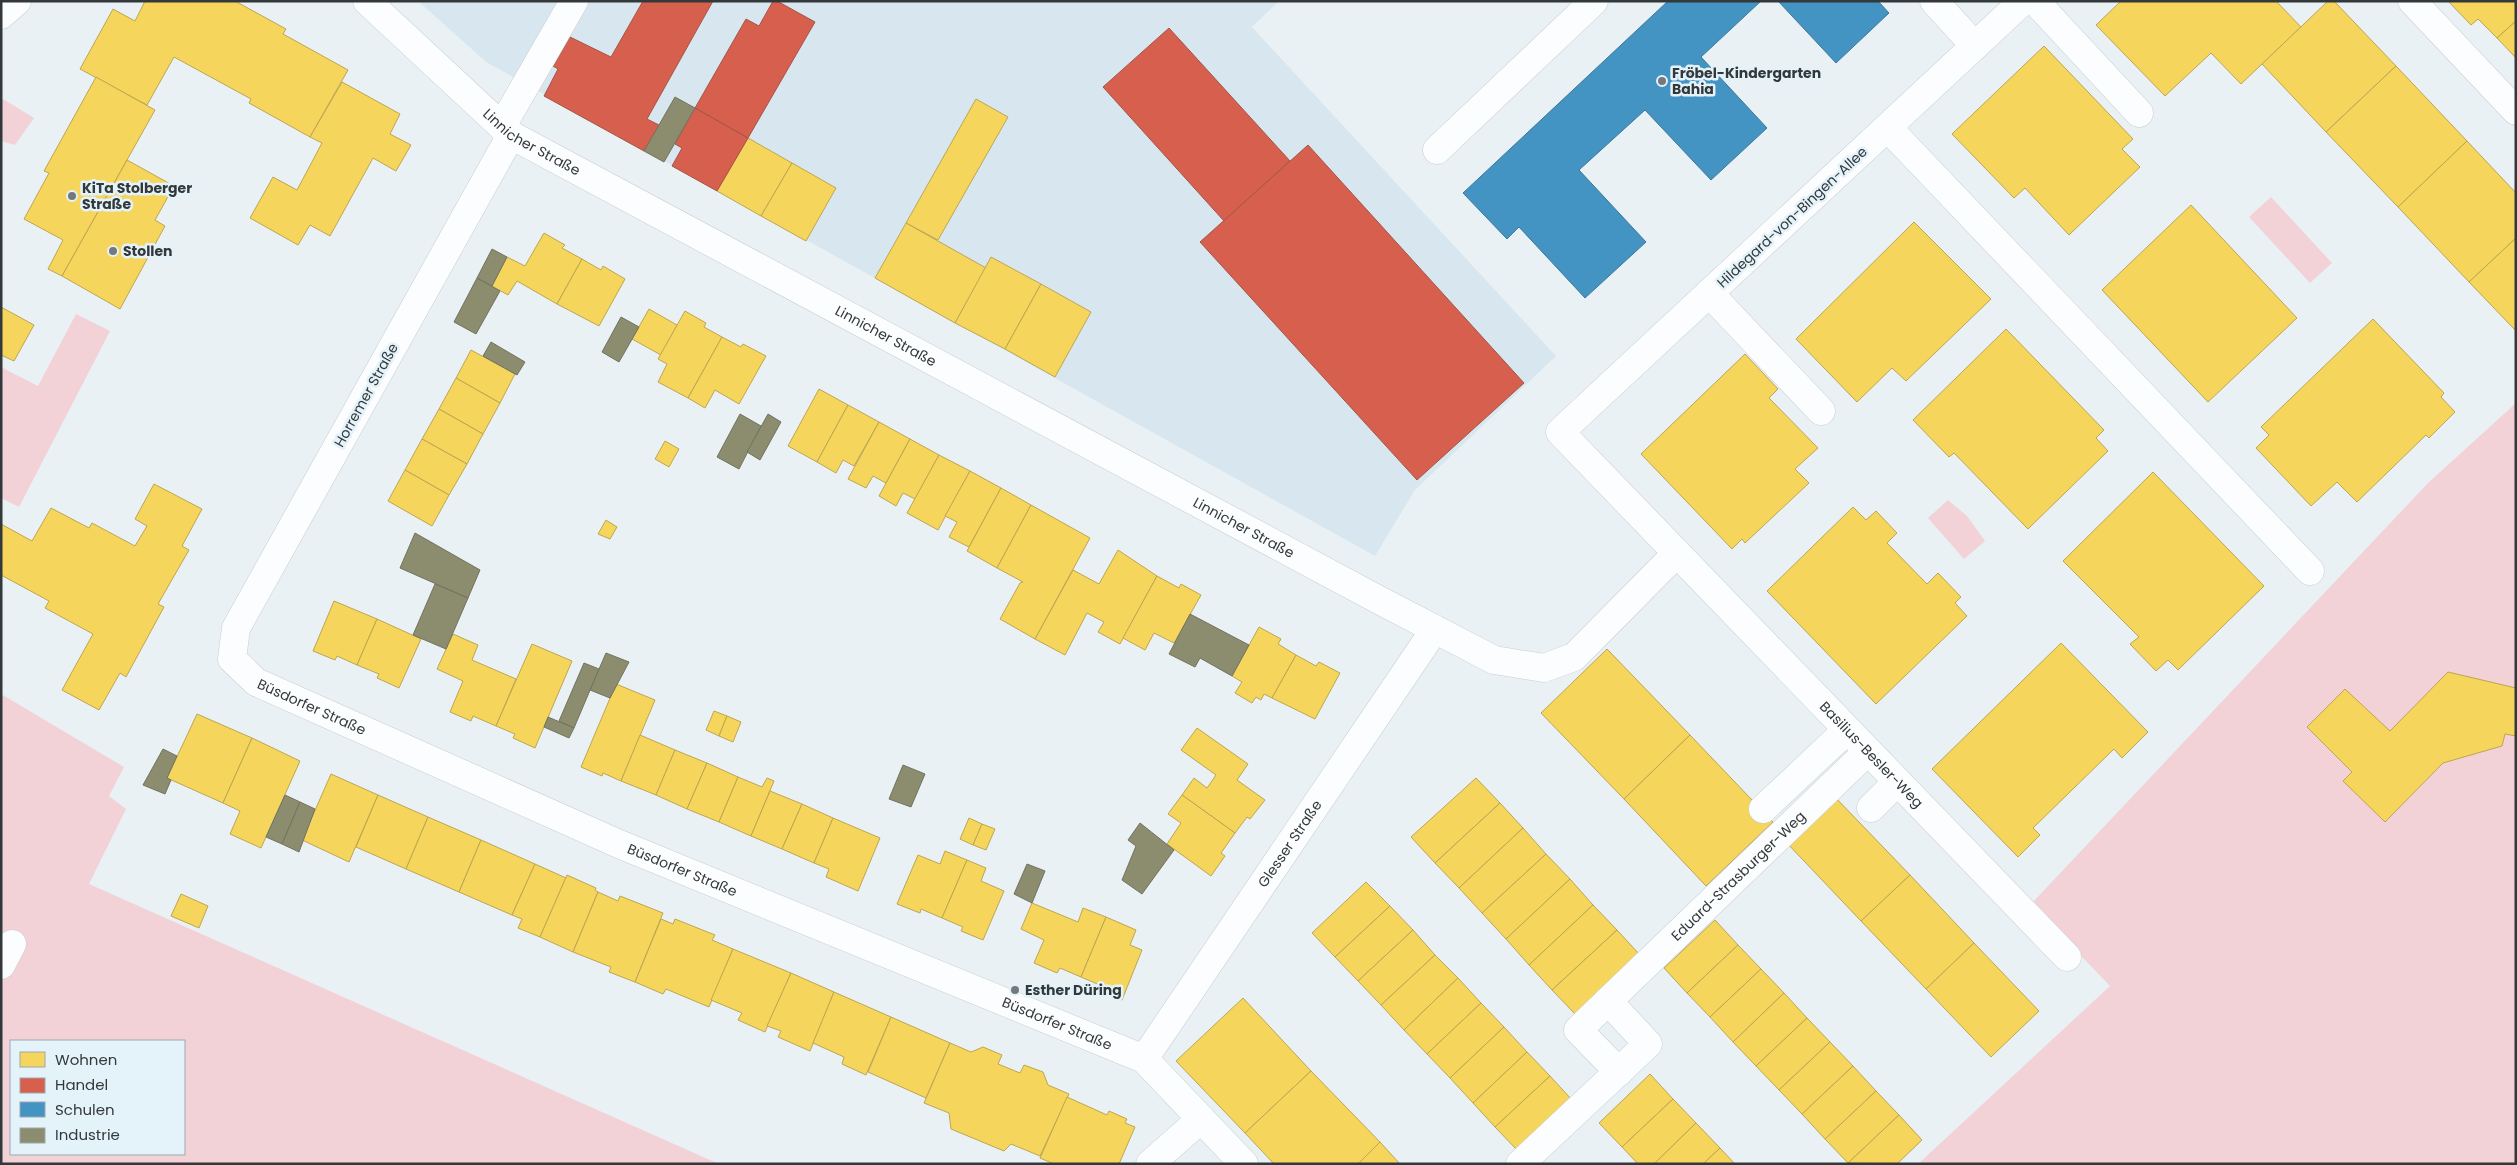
<svg xmlns="http://www.w3.org/2000/svg" width="2517" height="1165" viewBox="0 0 2517 1165" font-family="Poppins,sans-serif">
<style>
.built{fill:#d8e7ef}
.green{fill:#f2d2d7;fill-rule:evenodd}
.homes{fill:#f6d55c;stroke:#bca652}
.shops{fill:#d6604d;stroke:#a55448}
.schools{fill:#4393c3;stroke:#3e789a}
.industry{fill:#8c8c6e;stroke:#71735f}
.lines{fill:none;stroke-linecap:round;stroke-linejoin:round}
.minor-casing{stroke:#c7ced1;stroke-width:29}
.minor{stroke:#fcfdfe;stroke-width:28}
.poi-dot{fill:#73797c;stroke:#e4f2fa;stroke-width:2}
.labels{text-anchor:middle;stroke-width:5;stroke-linejoin:round;paint-order:stroke}
.poi-label{font-size:14px;font-weight:bold;fill:#33393b;stroke:#e4f2fa;text-anchor:start}
.street-label{font-size:14px;fill:#33393b;stroke:#e4f2fa}
</style>
<rect width="100%" height="100%" fill="#e9f1f5"/>
<polygon class="built" points="418,1 1279,1 1252,27 1556,356 1415,490 1375,556 486,62"/>
<g class="green">
<polygon points="3,99 34,118 15,145 1,141 1,101"/>
<polygon points="2271,197 2332,263 2310,283 2249,217"/>
<polygon points="76,314 110,331 19,507 1,498 1,367 38,386"/>
<polygon points="2516,403 2516,1164 1918,1164 2110,986 2031,904 2428,483"/>
<polygon points="1948,500 1967,516 1985,541 1964,559 1928,518"/>
<path d="M 1,694 L 124,767 L 109,796 L 126,809 L 89,884 L 719,1164 L 1,1164 ZM 11,1041 L 184,1041 L 184,1154 L 11,1154 Z"/>
</g>
<g class="homes">
<polygon points="145,1 235,1 286,29 283,34 348,70 310,137 249,103 251,99 174,57 147,105 80,69 113,9 135,21"/>
<polygon points="2121,1 2276,1 2301,27 2241,84 2211,53 2165,96 2096,25"/>
<polygon points="2328,1 2334,1 2396,66 2326,132 2262,64"/>
<polygon points="2448,1 2516,1 2516,21 2497,38 2478,19 2471,25"/>
<polygon points="2516,21 2516,58 2497,38"/>
<polygon points="2044,46 2133,139 2122,149 2140,167 2069,235 2025,188 2014,198 1952,134"/>
<polygon points="2396,66 2467,141 2398,207 2326,132"/>
<polygon points="96,77 155,110 62,276 48,269 63,240 24,219 49,173 44,171"/>
<polygon points="342,82 400,114 390,134 411,145 396,171 373,158 330,236 310,225 298,245 250,218 273,177 297,190 322,143 310,137"/>
<polygon points="976,99 1008,117 938,240 906,223"/>
<polygon points="748,138 792,163 761,216 717,191"/>
<polygon points="2467,141 2516,193 2516,238 2469,282 2398,207"/>
<polygon points="127,160 174,186 155,220 165,226 120,309 62,276"/>
<polygon points="792,163 836,188 806,241 761,216"/>
<polygon points="2191,205 2297,318 2208,402 2102,290"/>
<polygon points="1914,222 1991,299 1906,381 1892,368 1857,402 1796,339"/>
<polygon points="906,223 986,268 955,323 875,278"/>
<polygon points="544,233 565,245 562,248 582,259 557,304 517,281 508,295 492,286 507,257 525,266"/>
<polygon points="2516,238 2516,331 2469,282"/>
<polygon points="991,257 1041,284 1005,349 955,323"/>
<polygon points="582,259 601,270 603,266 625,279 599,326 557,304"/>
<polygon points="1041,284 1091,312 1055,377 1005,349"/>
<polygon points="1,307 34,325 14,361 1,355"/>
<polygon points="649,309 677,325 661,355 632,339"/>
<polygon points="685,311 706,323 704,327 722,337 688,398 658,382 667,364 658,359"/>
<polygon points="2373,319 2444,393 2441,397 2455,412 2429,438 2426,435 2357,502 2337,482 2311,506 2256,448 2269,435 2261,427"/>
<polygon points="2006,329 2104,430 2096,438 2108,451 2028,529 1954,453 1949,457 1913,420"/>
<polygon points="722,337 741,347 743,344 766,356 739,404 715,390 705,408 688,398"/>
<polygon points="471,350 515,374 500,403 456,378"/>
<polygon points="1745,354 1778,389 1769,398 1818,448 1795,469 1809,483 1745,543 1742,539 1732,549 1641,454"/>
<polygon points="456,378 500,403 483,434 439,409"/>
<polygon points="819,389 848,405 817,462 788,446"/>
<polygon points="848,405 879,422 854,466 843,460 836,473 817,462"/>
<polygon points="439,409 483,434 467,464 422,439"/>
<polygon points="879,422 910,439 886,483 873,476 866,488 848,479"/>
<polygon points="422,439 467,464 449,495 405,470"/>
<polygon points="910,439 939,455 915,499 903,493 896,506 879,496"/>
<polygon points="665,441 679,449 669,467 655,459"/>
<polygon points="939,455 970,471 938,530 907,513"/>
<polygon points="405,470 449,495 432,526 388,501"/>
<polygon points="970,471 1001,488 969,547 949,537 957,522 945,516"/>
<polygon points="2153,472 2264,586 2178,670 2168,660 2156,671 2130,644 2139,637 2063,561"/>
<polygon points="154,484 202,509 182,546 189,550 158,604 164,607 126,677 120,673 99,710 62,690 93,634 45,608 49,601 1,575 1,524 32,541 51,508 89,528 92,523 135,546 147,526 135,519"/>
<polygon points="1001,488 1031,505 997,568 967,551"/>
<polygon points="1031,505 1090,538 1035,639 1000,619 1020,583 1023,582 997,568"/>
<polygon points="1853,507 1866,520 1876,511 1897,533 1887,543 1927,584 1938,573 1961,597 1955,603 1967,616 1876,704 1767,591"/>
<polygon points="606,520 617,527 610,539 598,534"/>
<polygon points="1118,550 1157,576 1120,644 1098,632 1104,622 1087,613 1065,655 1035,639 1073,570 1099,584"/>
<polygon points="1157,576 1179,588 1181,584 1201,595 1174,643 1154,633 1145,650 1123,638"/>
<polygon points="334,601 377,619 357,665 337,656 335,660 313,651"/>
<polygon points="377,619 421,639 399,688 377,678 379,674 357,665"/>
<polygon points="1259,627 1281,639 1278,644 1296,655 1272,698 1264,694 1261,700 1256,697 1252,703 1235,693 1242,682 1232,676"/>
<polygon points="453,634 478,645 472,660 516,679 496,726 473,716 471,721 450,712 463,681 437,669"/>
<polygon points="2061,643 2148,732 2122,758 2114,749 2033,828 2040,835 2018,857 1932,769"/>
<polygon points="532,644 572,661 535,748 513,738 515,734 496,726"/>
<polygon points="1607,649 1690,735 1624,799 1541,713"/>
<polygon points="1296,655 1316,666 1319,662 1340,673 1315,719 1272,698"/>
<polygon points="2448,672 2516,688 2516,736 2505,734 2502,746 2443,763 2385,822 2343,781 2352,772 2307,727 2345,689 2390,731"/>
<polygon points="616,684 655,700 621,781 603,773 602,776 581,767"/>
<polygon points="714,711 727,716 719,736 706,730"/>
<polygon points="197,714 252,738 223,803 167,778"/>
<polygon points="727,716 741,722 733,742 719,736"/>
<polygon points="1197,728 1248,764 1237,780 1265,800 1250,819 1247,817 1235,833 1182,795 1194,778 1207,788 1216,775 1181,750"/>
<polygon points="640,735 675,750 656,795 621,781"/>
<polygon points="1690,735 1773,822 1706,886 1624,799"/>
<polygon points="252,738 300,761 261,848 230,834 240,811 223,803"/>
<polygon points="675,750 707,763 687,809 656,795"/>
<polygon points="707,763 738,777 719,822 687,809"/>
<polygon points="331,774 378,795 349,862 302,840"/>
<polygon points="738,777 762,787 767,778 774,781 751,836 719,822"/>
<polygon points="1476,778 1500,803 1435,863 1411,837"/>
<polygon points="770,791 802,804 782,849 751,836"/>
<polygon points="378,795 428,817 406,869 356,847"/>
<polygon points="1182,795 1235,833 1221,853 1225,856 1211,876 1167,844 1181,823 1168,814"/>
<polygon points="1833,795 1910,875 1861,921 1785,841"/>
<polygon points="1500,803 1523,828 1459,888 1435,863"/>
<polygon points="802,804 833,818 814,863 782,849"/>
<polygon points="428,817 481,840 459,892 406,869"/>
<polygon points="833,818 880,838 858,891 826,877 829,869 814,863"/>
<polygon points="969,818 982,824 973,845 960,839"/>
<polygon points="982,824 995,829 986,850 973,845"/>
<polygon points="1523,828 1546,854 1482,913 1459,888"/>
<polygon points="481,840 535,864 512,915 459,892"/>
<polygon points="945,851 967,860 942,918 921,909 920,913 897,904 918,855 940,864"/>
<polygon points="1546,854 1570,879 1506,939 1482,913"/>
<polygon points="967,860 986,868 981,881 1004,891 983,940 961,931 963,927 942,918"/>
<polygon points="535,864 566,878 540,937 518,928 522,919 512,915"/>
<polygon points="567,875 596,888 595,890 598,892 573,952 540,937"/>
<polygon points="1910,875 1974,943 1926,989 1861,921"/>
<polygon points="1570,879 1593,905 1529,965 1506,939"/>
<polygon points="1366,882 1390,906 1335,957 1312,933"/>
<polygon points="598,892 618,901 620,896 663,913 635,982 609,972 611,967 573,952"/>
<polygon points="181,894 208,906 199,928 171,916"/>
<polygon points="1032,903 1078,922 1083,908 1106,917 1081,977 1060,968 1057,973 1034,963 1044,940 1021,929"/>
<polygon points="1593,905 1617,930 1552,990 1529,965"/>
<polygon points="1390,906 1413,930 1358,981 1335,957"/>
<polygon points="1106,917 1136,930 1130,945 1142,950 1122,1000 1100,991 1102,986 1081,977"/>
<polygon points="661,919 673,924 675,919 715,935 712,940 733,949 709,1007 666,989 663,994 635,982"/>
<polygon points="1715,920 1738,945 1687,993 1664,968"/>
<polygon points="1413,930 1435,955 1381,1005 1358,981"/>
<polygon points="1617,930 1640,955 1576,1015 1552,990"/>
<polygon points="1974,943 2039,1011 1991,1057 1926,989"/>
<polygon points="1738,945 1761,969 1710,1017 1687,993"/>
<polygon points="733,949 791,973 765,1032 738,1020 742,1013 711,1000"/>
<polygon points="1435,955 1458,978 1404,1030 1381,1005"/>
<polygon points="1761,969 1784,993 1733,1042 1710,1017"/>
<polygon points="791,973 834,992 810,1051 778,1037 781,1031 767,1026"/>
<polygon points="1458,978 1481,1003 1427,1054 1404,1030"/>
<polygon points="834,992 891,1017 866,1075 842,1064 844,1057 813,1043"/>
<polygon points="1784,993 1807,1018 1756,1066 1733,1042"/>
<polygon points="1243,998 1311,1071 1245,1133 1176,1061"/>
<polygon points="1481,1003 1504,1027 1450,1078 1427,1054"/>
<polygon points="891,1017 950,1043 926,1098 868,1072"/>
<polygon points="1807,1018 1830,1042 1779,1090 1756,1066"/>
<polygon points="1504,1027 1527,1052 1473,1103 1450,1078"/>
<polygon points="1830,1042 1853,1066 1802,1114 1779,1090"/>
<polygon points="950,1043 971,1052 983,1047 1002,1055 998,1064 1020,1073 1024,1065 1043,1072 1048,1085 1069,1094 1040,1156 1011,1144 1004,1151 951,1129 949,1113 924,1103"/>
<polygon points="1527,1052 1550,1076 1495,1127 1473,1103"/>
<polygon points="1853,1066 1876,1091 1825,1139 1802,1114"/>
<polygon points="1311,1071 1380,1142 1358,1164 1274,1164 1245,1133"/>
<polygon points="1650,1074 1673,1099 1622,1147 1599,1123"/>
<polygon points="1550,1076 1572,1100 1518,1151 1495,1127"/>
<polygon points="1876,1091 1899,1115 1848,1163 1825,1139"/>
<polygon points="1067,1097 1107,1115 1109,1111 1127,1119 1125,1123 1135,1127 1119,1164 1054,1164 1040,1158"/>
<polygon points="1673,1099 1696,1123 1654,1164 1638,1164 1622,1147"/>
<polygon points="1899,1115 1922,1140 1897,1164 1848,1163"/>
<polygon points="1696,1123 1720,1148 1703,1164 1654,1164"/>
<polygon points="1380,1142 1400,1164 1358,1164"/>
<polygon points="1720,1148 1735,1164 1703,1164"/>
</g>
<g class="shops">
<polygon points="643,1 713,1 647,119 659,125 644,151 544,96 558,69 553,66 570,37 611,57"/>
<polygon points="773,1 777,1 815,22 748,138 695,108 746,19 759,26"/>
<polygon points="1169,28 1290,161 1224,221 1103,87"/>
<polygon points="695,108 748,138 717,191 672,166 682,148 675,144"/>
<polygon points="1308,145 1524,383 1417,480 1200,242"/>
</g>
<g class="schools">
<polygon points="1668,1 1761,1 1701,57 1767,128 1711,180 1645,110 1579,170 1646,242 1585,298 1519,227 1507,239 1463,193"/>
<polygon points="1778,1 1878,1 1889,13 1836,63"/>
</g>
<g class="industry">
<polygon points="675,97 695,108 664,162 644,151"/>
<polygon points="492,249 507,257 492,286 477,278"/>
<polygon points="477,278 500,291 476,334 454,322"/>
<polygon points="621,317 639,327 619,362 602,352"/>
<polygon points="491,342 525,362 517,375 483,356"/>
<polygon points="740,414 761,426 739,469 717,457"/>
<polygon points="768,414 781,422 760,460 747,452"/>
<polygon points="415,533 480,570 468,598 400,568"/>
<polygon points="435,584 468,598 446,649 413,635"/>
<polygon points="1190,614 1249,645 1232,676 1200,658 1195,667 1169,654"/>
<polygon points="606,653 629,662 610,698 590,690"/>
<polygon points="584,663 599,669 574,728 559,721"/>
<polygon points="548,717 574,728 569,738 544,727"/>
<polygon points="163,749 177,756 167,778 171,780 165,794 143,785"/>
<polygon points="903,765 925,774 911,807 889,799"/>
<polygon points="285,795 300,802 282,844 266,837"/>
<polygon points="300,802 315,809 299,852 282,844"/>
<polygon points="1140,823 1174,850 1142,894 1122,880 1136,846 1128,840"/>
<polygon points="1027,864 1045,871 1032,903 1014,894"/>
</g>
<g class="lines">
<g class="minor-casing">
<g id="minor">
<path id="s1" d="M 367,1 L 511,135 L 1379,600 L 1494,660 L 1544,668 L 1574,657 L 1677,553"/>
<polyline points="1934,1 1975,46"/>
<path id="s2" d="M 2023,1 L 1560,432 L 2067,957"/>
<polyline points="2035,1 2139,113"/>
<polyline points="2412,1 2516,111"/>
<polyline points="1,15 17,1"/>
<polyline points="502,126 574,1"/>
<polyline points="1888,128 2310,571"/>
<path id="s3" d="M 511,135 L 236,628 L 232,659 L 256,682 L 619,844 L 1144,1059 L 1244,1164"/>
<polyline points="1437,150 1594,1"/>
<polyline points="1709,293 1821,411"/>
<polyline points="1871,808 1897,782"/>
<polyline points="1763,809 1847,730"/>
<polyline points="1,965 12,944"/>
<path id="s4" d="M 1144,1059 L 1435,629"/>
<path id="s5" d="M 1619,1072 L 1578,1030 L 1868,751"/>
<polyline points="1150,1164 1201,1119"/>
<polyline points="1520,1164 1648,1044 1608,1001"/>
</g>
</g>
<use href="#minor" class="minor"/>
</g>
<g class="poi-dot">
<circle cx="1662" cy="81" r="5"/>
<circle cx="72" cy="196" r="5"/>
<circle cx="113" cy="251" r="5"/>
<circle cx="1015" cy="990" r="5"/>
</g>
<g class="labels">
<g class="poi-label">
<text x="1672" y="78">Fröbel-Kindergarten<tspan x="1672" dy="16">Bahia</tspan></text>
<text x="82" y="193">KiTa Stolberger<tspan x="82" dy="16">Straße</tspan></text>
<text x="123" y="256">Stollen</text>
<text x="1025" y="995">Esther Düring</text>
</g>
<g class="street-label">
<text dy="5" stroke="none"><textPath href="#s1" startOffset="218">Linnicher Straße</textPath></text>
<text transform="translate(1792 217) rotate(-43)" y="5">Hildegard-von-Bingen-Allee</text>
<text dy="5" stroke="none"><textPath href="#s1" startOffset="622">Linnicher Straße</textPath></text>
<text transform="translate(366 395) rotate(-61)" y="5">Horremer Straße</text>
<text dy="5" stroke="none"><textPath href="#s1" startOffset="1028">Linnicher Straße</textPath></text>
<text dy="5" stroke="none"><textPath href="#s3" startOffset="690">Büsdorfer Straße</textPath></text>
<text dy="5" stroke="none"><textPath href="#s2" startOffset="1081">Basilius-Besler-Weg</textPath></text>
<text dy="5" stroke="none"><textPath href="#s4" startOffset="260">Glesser Straße</textPath></text>
<text dy="5" stroke="none"><textPath href="#s3" startOffset="1095">Büsdorfer Straße</textPath></text>
<text dy="5" stroke="none"><textPath href="#s5" startOffset="281">Eduard-Strasburger-Weg</textPath></text>
<text dy="5" stroke="none"><textPath href="#s3" startOffset="1500">Büsdorfer Straße</textPath></text>
</g>
</g>
<rect width="2517" height="1165" fill="none" stroke="#33393b" stroke-width="5"/>
<rect x="10" y="1040" width="175" height="115" fill="#e4f2fa" stroke="#9da8ae"/>
<rect x="20" y="1052" width="25" height="15" fill="#f6d55c" stroke="#9da8ae"/>
<text x="55" y="1065" font-size="15" fill="#33393b">Wohnen</text>
<rect x="20" y="1078" width="25" height="15" fill="#d6604d" stroke="#9da8ae"/>
<text x="55" y="1090" font-size="15" fill="#33393b">Handel</text>
<rect x="20" y="1102" width="25" height="15" fill="#4393c3" stroke="#9da8ae"/>
<text x="55" y="1115" font-size="15" fill="#33393b">Schulen</text>
<rect x="20" y="1128" width="25" height="15" fill="#8c8c6e" stroke="#9da8ae"/>
<text x="55" y="1140" font-size="15" fill="#33393b">Industrie</text>
</svg>
